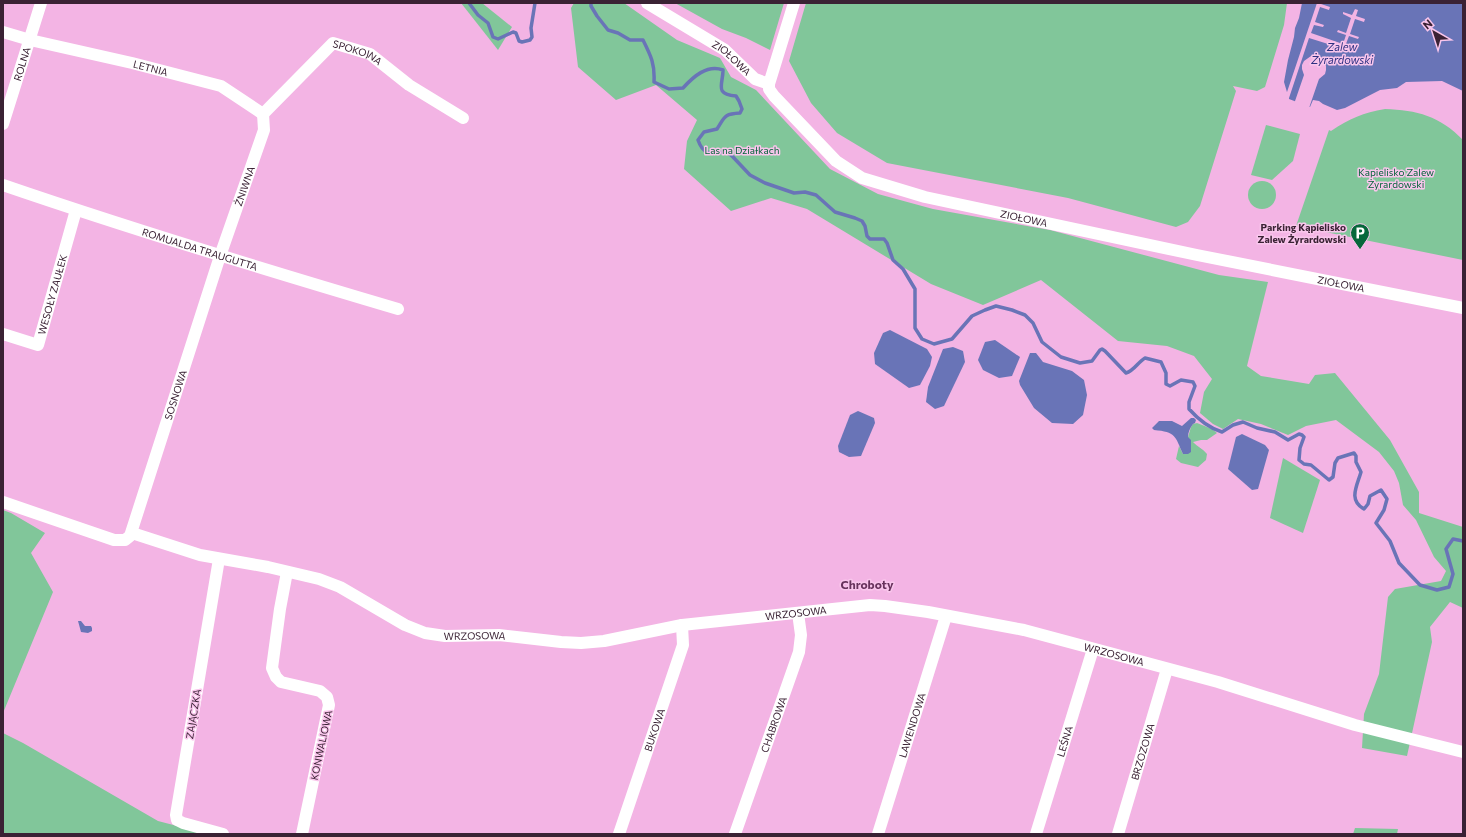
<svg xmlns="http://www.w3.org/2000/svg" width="1466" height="837" viewBox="0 0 1466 837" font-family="Commissioner,sans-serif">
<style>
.green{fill:#81c69a}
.water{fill:#6974b7}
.pier{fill:#f3b4e4}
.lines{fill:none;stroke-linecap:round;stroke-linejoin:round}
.stream{stroke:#6974b7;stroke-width:3.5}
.street{stroke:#fff;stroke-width:12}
.labels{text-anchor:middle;stroke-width:3;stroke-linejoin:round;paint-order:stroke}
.street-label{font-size:10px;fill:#3a2234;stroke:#f9c6ec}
.park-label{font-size:10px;fill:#046439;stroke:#f9c6ec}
.poi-label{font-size:10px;font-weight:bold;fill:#3a2234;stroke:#f9c6ec;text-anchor:end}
.water-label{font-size:11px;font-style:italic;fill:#2d3081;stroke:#f9c6ec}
.quarter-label{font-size:12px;font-weight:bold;fill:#68335d;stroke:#f9c6ec}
</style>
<rect width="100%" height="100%" fill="#f3b4e4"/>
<g class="green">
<polygon points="461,3 482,3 512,27 498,50"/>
<polygon points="574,3 624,3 677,40 720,58 731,77 756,90 830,169 878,194 933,209 1050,230 1219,275 1268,282 1247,366 1261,376 1309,384 1315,375 1335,373 1390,440 1419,492 1419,513 1463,527 1463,608 1450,602 1430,627 1432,642 1407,756 1362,748 1364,714 1379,674 1388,597 1395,589 1441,581 1446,571 1434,557 1416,520 1403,505 1399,483 1394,471 1379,452 1336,420 1306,426 1288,435 1261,424 1238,419 1223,429 1213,424 1200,413 1204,392 1212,379 1194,356 1167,346 1118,341 1041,280 983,305 931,284 807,209 771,198 731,211 684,169 687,141 697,120 656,85 616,100 578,67 571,8"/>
<polygon points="675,3 784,3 770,50 746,38 722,29"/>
<polygon points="806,3 1287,3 1284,25 1265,87 1257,91 1233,86 1236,91 1200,206 1188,222 1176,227 1068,198 887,163 837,133 811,103 789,61"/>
<path d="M 1385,109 C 1417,110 1440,116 1463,140 L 1463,260 L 1296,226 L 1329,130 L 1331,131 C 1350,118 1363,113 1385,109 Z"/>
<polygon points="1266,125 1300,134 1293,161 1272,180 1251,175"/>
<circle cx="1262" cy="195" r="14"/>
<path d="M 1197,423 L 1212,429 L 1217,433 L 1207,440 L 1201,440 L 1193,442 C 1198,447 1202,448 1207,454 L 1206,460 L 1198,467 L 1181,463 L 1176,459 L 1179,446 L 1183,454 L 1191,427 L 1193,424 Z"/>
<polygon points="1283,458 1320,480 1303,533 1270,518"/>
<polygon points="3,510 11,513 45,533 31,553 53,592 3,713"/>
<polygon points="3,733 23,743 158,821 208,834 3,834"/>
<polygon points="1355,828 1398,829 1397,834 1353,834"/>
</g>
<g class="water">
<polygon points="1302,3 1463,3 1463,91 1442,81 1406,82 1397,88 1380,90 1345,108 1337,110 1323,104 1319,101 1313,100 1310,107 1289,99 1284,82 1288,60 1294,37 1295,28 1299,18"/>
<polygon points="890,330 927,349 932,357 930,366 920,385 909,388 875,364 874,353 883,333"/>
<polygon points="995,340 1020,357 1012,376 999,378 983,370 978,360 985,342"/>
<polygon points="953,347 963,351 965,362 944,406 935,409 926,402 928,387 943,349"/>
<polygon points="1030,353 1036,353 1043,362 1072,371 1084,380 1087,395 1083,415 1073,424 1052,423 1034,408 1020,385 1019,381"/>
<polygon points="858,411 874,418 875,423 861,456 849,457 839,452 838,446 850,415"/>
<path d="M 1191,418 L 1194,418 L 1196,420 L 1195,423 L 1193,424 C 1190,428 1188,432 1188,437 L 1191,440 L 1191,452 L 1188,454 L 1183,454 C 1175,436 1176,432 1154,430 L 1152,428 L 1159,421 L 1172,421 L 1182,426 Z"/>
<polygon points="1242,434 1265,445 1269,450 1258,489 1252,490 1228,469 1236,437"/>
<polygon points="78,621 81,621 85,626 91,626 92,628 92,631 88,633 81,632"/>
</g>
<g class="pier">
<polygon points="1317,3 1322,3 1321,4 1330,7 1329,10 1320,7 1315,22 1324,25 1323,27 1314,25 1311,33 1343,44 1346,35 1337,32 1338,30 1346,33 1351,18 1343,14 1343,12 1352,15 1355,9 1358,10 1356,16 1365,19 1364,22 1355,19 1350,34 1359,37 1358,39 1349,36 1344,49 1309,38 1288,101 1286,95"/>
<polygon points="1311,56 1319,57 1322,59 1326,66 1326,70 1325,74 1319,79 1309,108 1294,104 1304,75 1302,69 1302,65 1304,61"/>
</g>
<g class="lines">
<g class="stream">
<polyline points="469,3 478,15 488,23 493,37 498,39 513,32 516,33 519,41 522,42 530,40 532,37 531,28 535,3"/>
<path d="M 591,3 L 591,6 L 597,16 L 608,30 L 618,33 L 630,40 L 643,40 C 651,56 655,64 654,82 L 669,89 L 683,88 C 693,77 707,64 723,70 C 723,85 714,94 736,96 L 739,101 L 742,109 L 740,113 C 723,114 725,117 717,129 L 704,132 L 698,140 C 704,157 712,153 727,152 L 733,157 L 750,175 L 765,183 L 794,193 L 805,192 L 816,195 L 835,212 L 855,218 L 862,221 L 865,226 L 867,236 L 870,239 L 884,239 L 887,243 L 893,260 L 903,269 L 915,289 L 915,328 L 922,339 L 934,344 L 952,339 L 972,316 L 985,310 L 996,306 L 1012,310 L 1025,315 L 1033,323 L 1042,342 L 1061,357 L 1080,363 L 1092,361 L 1100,350 L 1102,349 L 1105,351 L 1126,373 C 1134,371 1138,362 1145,358 L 1161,362 L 1166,373 L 1166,384 L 1170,386 L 1181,380 L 1193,382 L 1195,386 L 1189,402 L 1189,409 C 1197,418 1209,428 1222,432 L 1233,425 L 1243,422 L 1257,428 L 1275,432 L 1288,440 L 1299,434 L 1302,435 L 1304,437 L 1300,448 L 1299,460 L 1304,464 L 1311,465 L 1329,480 L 1333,477 L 1335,463 L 1338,458 L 1354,453 L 1356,456 L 1356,462 L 1361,472 C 1357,486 1348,500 1364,509 L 1368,504 L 1370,496 L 1381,490 L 1387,499 L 1384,510 L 1376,523 L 1390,541 L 1399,563 L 1420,585 L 1437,590 L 1449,587 L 1453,574 L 1446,549 L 1453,539 L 1463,541"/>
</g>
<g class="street">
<path id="s1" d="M 647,3 L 725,50 L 755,79 L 769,84 L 769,89 L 774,96 L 836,161 L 862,178 L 925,197 L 1197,255 L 1463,308"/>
<path id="s2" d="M 3,32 L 30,40 L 132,63 L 221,86 L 263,114"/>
<polyline points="769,84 794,3"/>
<path id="s3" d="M 263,114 L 333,43 L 370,54 L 409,85 L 463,118"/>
<path id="s4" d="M 3,124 L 41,3"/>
<path id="s5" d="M 3,185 C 134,230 266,270 398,309"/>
<path id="s6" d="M 3,334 L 38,345 L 76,210"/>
<path id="s7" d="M 3,502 L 114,540 L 125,540 L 130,536 L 220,256 L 264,130 L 263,114"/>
<path id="s8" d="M 132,533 L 200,555 L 268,567 L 319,579 L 340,587 L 405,625 L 425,633 L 445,636 L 499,635 L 561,642 L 581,643 L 604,641 L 682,625 L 870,605 L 885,606 L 928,612 L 1024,630 L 1218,682 L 1355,725 L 1463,752"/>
<polyline points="219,559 176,815 177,820 183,823 223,834"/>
<polyline points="287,572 280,609 272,668 276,677 281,682 320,691 327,697 329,705 302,834"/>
<path id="s9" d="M 619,834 L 683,645 L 682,625"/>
<path id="s10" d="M 735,834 L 799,652 L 801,635 L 798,613"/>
<path id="s11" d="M 878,834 L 946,616"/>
<path id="s12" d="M 1036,834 L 1093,649"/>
<path id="s13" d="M 1118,834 L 1167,669"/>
</g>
</g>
<defs>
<g id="parking-pin" transform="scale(1)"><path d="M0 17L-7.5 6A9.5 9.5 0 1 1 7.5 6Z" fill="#06673b" stroke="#f9c6ec"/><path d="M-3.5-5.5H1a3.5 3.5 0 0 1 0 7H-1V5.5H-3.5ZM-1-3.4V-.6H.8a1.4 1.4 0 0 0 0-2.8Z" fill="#fff"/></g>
</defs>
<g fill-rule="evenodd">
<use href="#parking-pin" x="1360" y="233"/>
</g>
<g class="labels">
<g class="street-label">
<text dy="4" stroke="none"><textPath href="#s3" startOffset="126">SPOKOJNA</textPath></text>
<text dy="4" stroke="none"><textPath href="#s1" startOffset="101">ZIOŁOWA</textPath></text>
<text dy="4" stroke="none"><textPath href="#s4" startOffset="63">ROLNA</textPath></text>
<text dy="4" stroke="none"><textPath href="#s2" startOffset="152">LETNIA</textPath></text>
<text dy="4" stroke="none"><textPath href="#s7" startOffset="503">ŻNIWNA</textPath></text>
<text dy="4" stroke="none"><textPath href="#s1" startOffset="449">ZIOŁOWA</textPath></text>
<text dy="4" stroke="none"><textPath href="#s5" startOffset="207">ROMUALDA TRAUGUTTA</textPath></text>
<text dy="4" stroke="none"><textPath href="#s1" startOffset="773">ZIOŁOWA</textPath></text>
<text dy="4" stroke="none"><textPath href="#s6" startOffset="89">WESOŁY ZAUŁEK</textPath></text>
<text dy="4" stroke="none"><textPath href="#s7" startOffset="283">SOSNOWA</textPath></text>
<text dy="4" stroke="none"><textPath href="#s8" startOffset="686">WRZOSOWA</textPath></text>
<text dy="4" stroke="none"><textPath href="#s8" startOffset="362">WRZOSOWA</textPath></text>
<text dy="4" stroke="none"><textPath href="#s8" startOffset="1010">WRZOSOWA</textPath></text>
<text transform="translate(193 714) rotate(-81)" y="4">ZAJĄCZKA</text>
<text dy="4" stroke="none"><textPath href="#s10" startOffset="116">CHABROWA</textPath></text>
<text dy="4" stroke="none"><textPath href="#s11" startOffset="114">LAWENDOWA</textPath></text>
<text dy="4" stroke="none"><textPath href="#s9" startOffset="110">BUKOWA</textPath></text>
<text dy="4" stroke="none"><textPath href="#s12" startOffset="97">LEŚNA</textPath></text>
<text transform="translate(321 745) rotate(-78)" y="4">KONWALIOWA</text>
<text dy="4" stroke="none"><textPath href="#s13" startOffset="86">BRZOZOWA</textPath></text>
</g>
<g class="park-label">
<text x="742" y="154">Las na Działkach</text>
<text x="1396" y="176">Kapielisko Zalew<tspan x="1396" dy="12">Żyrardowski</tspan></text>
</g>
<g class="poi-label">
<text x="1346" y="231">Parking Kąpielisko<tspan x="1346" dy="12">Zalew Żyrardowski</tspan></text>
</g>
<g class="water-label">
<text x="1342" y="51">Zalew<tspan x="1342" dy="13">Żyrardowski</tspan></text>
</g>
<g class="quarter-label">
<text x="867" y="589">Chroboty</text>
</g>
</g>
<rect width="1466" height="837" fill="none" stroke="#3a2234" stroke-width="8"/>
<g transform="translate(1434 32) rotate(321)" stroke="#f9c6ec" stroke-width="3" paint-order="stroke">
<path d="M0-3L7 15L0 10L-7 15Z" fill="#3a2234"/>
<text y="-6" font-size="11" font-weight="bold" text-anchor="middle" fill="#3a2234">N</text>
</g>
</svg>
